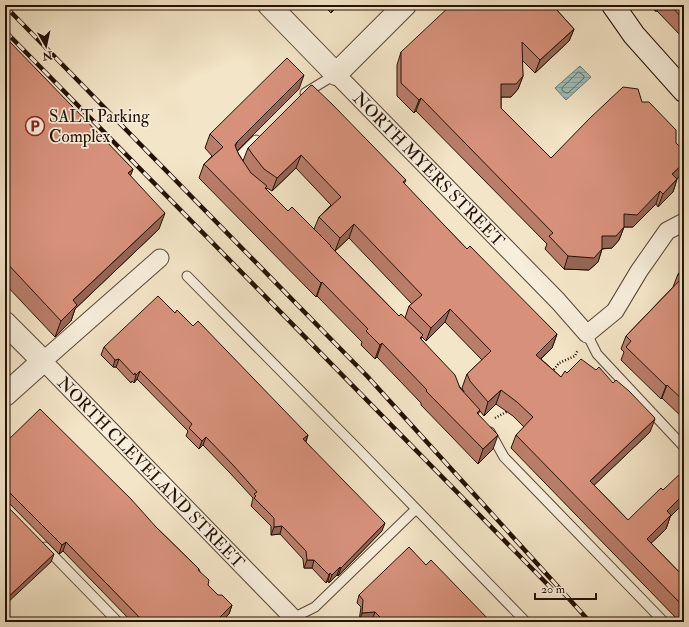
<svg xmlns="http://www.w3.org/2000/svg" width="689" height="627" viewBox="0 0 689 627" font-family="'IM FELL Double Pica',serif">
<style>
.water{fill:url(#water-rules);stroke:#6d7972}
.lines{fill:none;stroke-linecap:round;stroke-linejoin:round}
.shore{stroke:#606860;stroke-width:1}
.service-casing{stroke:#584635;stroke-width:11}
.minor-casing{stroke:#584635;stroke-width:19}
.tertiary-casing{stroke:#584635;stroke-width:24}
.secondary-casing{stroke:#241104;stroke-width:24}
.path{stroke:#241104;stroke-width:2.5;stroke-dasharray:1 2;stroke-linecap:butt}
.service{stroke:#f7eedb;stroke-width:9}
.minor{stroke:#f7eedb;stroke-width:17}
.tertiary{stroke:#f7eedb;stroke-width:22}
.secondary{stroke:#f7eedb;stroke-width:22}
.rail-casing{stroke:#241104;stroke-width:4.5}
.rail{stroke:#f7eedb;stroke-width:3;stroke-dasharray:9;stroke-linecap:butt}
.wall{fill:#b97d6a;stroke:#241104;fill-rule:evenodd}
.shaded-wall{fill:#966656;stroke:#241104}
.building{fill:#d7917b;stroke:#241104}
.labels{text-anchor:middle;stroke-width:3.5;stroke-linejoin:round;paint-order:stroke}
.poi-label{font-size:17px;fill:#241104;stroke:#f7eedb;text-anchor:start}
.street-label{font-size:17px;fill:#241104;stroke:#f7eedb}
</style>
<defs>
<pattern id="water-rules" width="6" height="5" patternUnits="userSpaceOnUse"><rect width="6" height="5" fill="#9dbebb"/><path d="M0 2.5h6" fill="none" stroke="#87a29f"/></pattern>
</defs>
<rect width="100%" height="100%" fill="#f3e5c7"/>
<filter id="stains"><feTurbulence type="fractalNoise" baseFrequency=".005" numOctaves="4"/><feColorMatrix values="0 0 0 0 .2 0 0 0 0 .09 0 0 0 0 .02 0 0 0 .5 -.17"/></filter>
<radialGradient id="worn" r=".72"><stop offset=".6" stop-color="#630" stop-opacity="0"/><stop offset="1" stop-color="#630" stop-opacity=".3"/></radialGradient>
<polygon class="water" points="580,66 591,77 566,100 555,88"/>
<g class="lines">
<polygon class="shore" points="579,72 584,76 584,78 568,93 566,93 562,90 562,88"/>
<g class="service-casing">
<g id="service">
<polyline points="305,93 336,74"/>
<polyline points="239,165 236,160 256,140"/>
<polyline points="187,276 358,449 526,622"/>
<polyline points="587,334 597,354 684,447"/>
<polyline points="490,432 504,457 664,622"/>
<polyline points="45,547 118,622"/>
<polyline points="293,618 315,607 416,509"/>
</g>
</g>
<g class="minor-casing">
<g id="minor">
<path id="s1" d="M 336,74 L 558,301 L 587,334 L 615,311 L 639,271 L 667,231 L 684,222"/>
<path id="s2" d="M 160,258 L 43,361 L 297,622"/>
</g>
</g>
<g class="tertiary-casing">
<g id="tertiary">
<polyline points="269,5 336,74 405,5"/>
<polyline points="5,323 43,361 5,395"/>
</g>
</g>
<g class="secondary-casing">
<polyline id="secondary" points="613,5 634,35 684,91"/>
</g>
<g class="path">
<polyline points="552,372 559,363 575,356 578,350"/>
<polyline points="495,418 510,410"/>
</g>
<use href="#service" class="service"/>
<use href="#minor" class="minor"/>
<use href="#tertiary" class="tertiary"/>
<use href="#secondary" class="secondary"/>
<g class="rail-casing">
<g id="rail">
<polyline points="5,6 367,376 590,622"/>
<polyline points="5,31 551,588"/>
</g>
</g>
<use href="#rail" class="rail"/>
</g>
<g class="wall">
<polygon points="323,5 339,5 331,13"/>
<polygon points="651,5 684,5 684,39 657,11 655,11"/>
<polygon points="555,8 574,29 569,41 535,73 522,60 523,76 518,89 511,97 501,97 501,108 551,158 642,102 676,143 680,156 684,161 684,166 681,175 677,179 673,192 658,207 656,204 633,227 624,227 619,240 612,248 602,249 598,262 589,270 564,269 545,249 547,244 416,111 414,113 397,96 397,65 401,52"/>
<polygon points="5,43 133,169 130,176 159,229 75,309 71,321 55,337 5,284"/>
<path d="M 310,86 L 406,180 L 404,184 L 467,249 L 557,334 L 552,348 L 541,359 L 561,377 L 567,373 L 650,432 L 594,485 L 628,520 L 670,517 L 666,529 L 651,543 L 684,577 L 684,622 L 680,622 L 511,448 L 516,435 L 524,427 L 513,416 L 496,404 L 484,416 L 480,411 L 478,414 L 493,449 L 478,464 L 421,405 L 421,403 L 377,357 L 375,359 L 361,345 L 362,342 L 317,296 L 316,297 L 199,178 L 204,164 L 212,156 L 205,148 L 210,134 L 299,89 L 237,151 L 243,161 L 248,148 ZM 296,168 L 331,205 L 319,217 L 314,229 L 288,211 L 266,189 L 267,188 L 272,191 ZM 349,238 L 412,304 L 409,306 L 405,318 L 399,316 L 335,251 ZM 445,322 L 482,360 L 467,374 L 462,388 L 464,392 L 421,339 L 422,337 L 426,341 Z"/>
<polygon points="684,264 684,419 662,398 661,399 621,360 624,352 621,349 626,336 673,287 678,274 682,269"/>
<polygon points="175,313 193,326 308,435 306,442 382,531 338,576 337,575 329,583 328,581 326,583 312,568 304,568 303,559 280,534 271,535 271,526 251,506 252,503 252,502 253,498 230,473 203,445 199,449 186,436 188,431 137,379 134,383 132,381 131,383 116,367 113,367 101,355 104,347"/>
<polygon points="5,443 156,527 199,569 199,570 208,585 218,595 232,605 229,614 221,622 132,622 63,551 59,554 7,501 5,502"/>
<polygon points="426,565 491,622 375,622 372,620 359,621 361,607 357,603 359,595"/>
</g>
<g class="shaded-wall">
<polygon points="334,5 339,5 331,13"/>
<polygon points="657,5 659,5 657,11 655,11"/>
<polygon points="574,29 569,41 535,73 540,60"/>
<polygon points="304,75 299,89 232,156 237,142"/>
<polygon points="523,76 518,89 511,97 497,97 501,84"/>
<polygon points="421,98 416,111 414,113 419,100"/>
<polygon points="301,155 296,168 272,191 277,178"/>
<polygon points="684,163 684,166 681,175 668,187 672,174"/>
<polygon points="133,169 127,185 128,173"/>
<polygon points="677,179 673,192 658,207 663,194"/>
<polygon points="660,191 656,204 633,227 620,227 624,214"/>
<polygon points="165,213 159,229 75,309 71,321 55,337 61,321 73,300"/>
<polygon points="354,224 349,238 335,251 340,238"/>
<polygon points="624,227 619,240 612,248 597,249 602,236"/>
<polygon points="602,249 598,262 589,270 564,269 568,256"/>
<polygon points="322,282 317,296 316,297 321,283"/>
<polygon points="450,309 445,322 426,341 431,328"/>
<polygon points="557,334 552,348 531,368 536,355"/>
<polygon points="382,343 377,357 375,359 380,345"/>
<polygon points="119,359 116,367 113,367 115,360"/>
<polygon points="140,371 137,379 134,383 136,375"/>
<polygon points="667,385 662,398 661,399 666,386"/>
<polygon points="501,390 496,404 484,416 488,402"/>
<polygon points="655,419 650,432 585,494 590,481"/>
<polygon points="308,435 305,443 303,439"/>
<polygon points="498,435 493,449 478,464 483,449"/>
<polygon points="206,437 203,445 199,449 202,441"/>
<polygon points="10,493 7,501 5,502 5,494"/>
<polygon points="684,494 684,503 670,517 666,529 642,552 647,539 667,511"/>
<polygon points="385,523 382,531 338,576 341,568"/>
<polygon points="282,526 280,534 271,535 274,527"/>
<polygon points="66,542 63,551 59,554 62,545"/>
<polygon points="54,554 51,562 5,605 5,600"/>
<polygon points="307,560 314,560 312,568 304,568"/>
<polygon points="340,567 337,575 329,583 332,575"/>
<polygon points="330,573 328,581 326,583 329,575"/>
<polygon points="232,605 229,614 221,622 215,622"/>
<polygon points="375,612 372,620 359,621 362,613"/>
</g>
<g class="building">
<polygon points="451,5 555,5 555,8 574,29 540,60 522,42 523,76 516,84 501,84 501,108 551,158 590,118 623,87 638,89 642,102 649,102 676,130 676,143 680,147 680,156 684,161 684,163 672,174 677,179 663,194 660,191 637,215 624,214 624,227 616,236 602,236 602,249 594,258 568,256 549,236 553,233 421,98 419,100 401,83 401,52"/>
<polygon points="670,5 684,5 684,20"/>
<polygon points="10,42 133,169 128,173 165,213 73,300 77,305 61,321 5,261 5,43 7,45"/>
<polygon points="287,58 304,75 237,142 235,145 236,148 239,155 251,173 267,186 265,188 288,211 292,207 331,246 330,246 399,316 401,314 423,335 420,338 455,375 460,388 480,410 477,413 498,435 483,449 426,391 427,390 382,343 380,345 366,331 368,329 322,282 321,283 204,164 223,147 210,134"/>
<polygon points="312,85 332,104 406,180 403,182 467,249 470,246 557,334 536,355 561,377 565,371 567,373 581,359 596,370 599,367 613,383 616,380 629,391 654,417 655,419 590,481 628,520 661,488 663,490 684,470 684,494 667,511 671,515 647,539 684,577 684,607 516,435 533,417 517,402 501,390 488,402 470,381 467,374 491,351 450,309 431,328 409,306 422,295 354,224 340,238 319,217 341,197 301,155 277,178 264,169 253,155 248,148 310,86"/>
<polygon points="684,268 684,401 667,385 666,386 626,347 631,341 626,336 682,278 678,274"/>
<polygon points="158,296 175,313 177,310 193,326 198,321 308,435 303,439 385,523 341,568 340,567 332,575 330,573 329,575 314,560 307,560 306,551 282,526 274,527 274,518 254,498 256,496 254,494 257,492 233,465 206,437 202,441 189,428 192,424 140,371 136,375 135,373 134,375 119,359 115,360 104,347"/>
<polygon points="40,409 131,499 156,527 199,569 198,570 209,580 208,585 218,595 222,595 232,605 215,622 142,622 143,621 66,542 62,545 10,493 5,494 5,443"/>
<polygon points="5,504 54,554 5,600"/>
<polygon points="409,547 426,565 431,560 491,622 385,622 375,612 362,613 363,600 359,595"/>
</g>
<defs>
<g id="parking-ring" transform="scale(1)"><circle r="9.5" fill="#f7eedb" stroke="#8f2418" stroke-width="1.5"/><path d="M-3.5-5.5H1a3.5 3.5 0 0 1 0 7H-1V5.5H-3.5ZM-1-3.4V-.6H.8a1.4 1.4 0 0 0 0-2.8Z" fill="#8f2418"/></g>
</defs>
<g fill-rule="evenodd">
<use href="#parking-ring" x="35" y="126"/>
</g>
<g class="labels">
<g class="poi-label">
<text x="49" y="122">SALT Parking<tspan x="49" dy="20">Complex</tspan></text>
</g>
<g class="street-label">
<text dy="6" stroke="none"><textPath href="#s1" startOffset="133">NORTH MYERS STREET</textPath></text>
<text dy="6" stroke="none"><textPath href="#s2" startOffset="311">NORTH CLEVELAND STREET</textPath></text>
</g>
</g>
<rect width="689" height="627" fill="none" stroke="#f3e5c7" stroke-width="20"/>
<rect x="6" y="6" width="677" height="615" fill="none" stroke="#241104" stroke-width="2"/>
<rect x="10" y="10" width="669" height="607" fill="none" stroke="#241104"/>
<g transform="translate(46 46) rotate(171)" stroke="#f7eedb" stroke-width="3" paint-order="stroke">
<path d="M0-3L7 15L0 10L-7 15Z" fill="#241104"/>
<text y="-6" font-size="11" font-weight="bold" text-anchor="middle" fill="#241104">N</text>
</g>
<path d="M535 593v6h61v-6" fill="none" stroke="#241104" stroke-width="2"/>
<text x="541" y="593" font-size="12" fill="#241104" stroke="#f7eedb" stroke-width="3" paint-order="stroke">20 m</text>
<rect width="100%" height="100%" filter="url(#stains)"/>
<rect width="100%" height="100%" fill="url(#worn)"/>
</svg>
